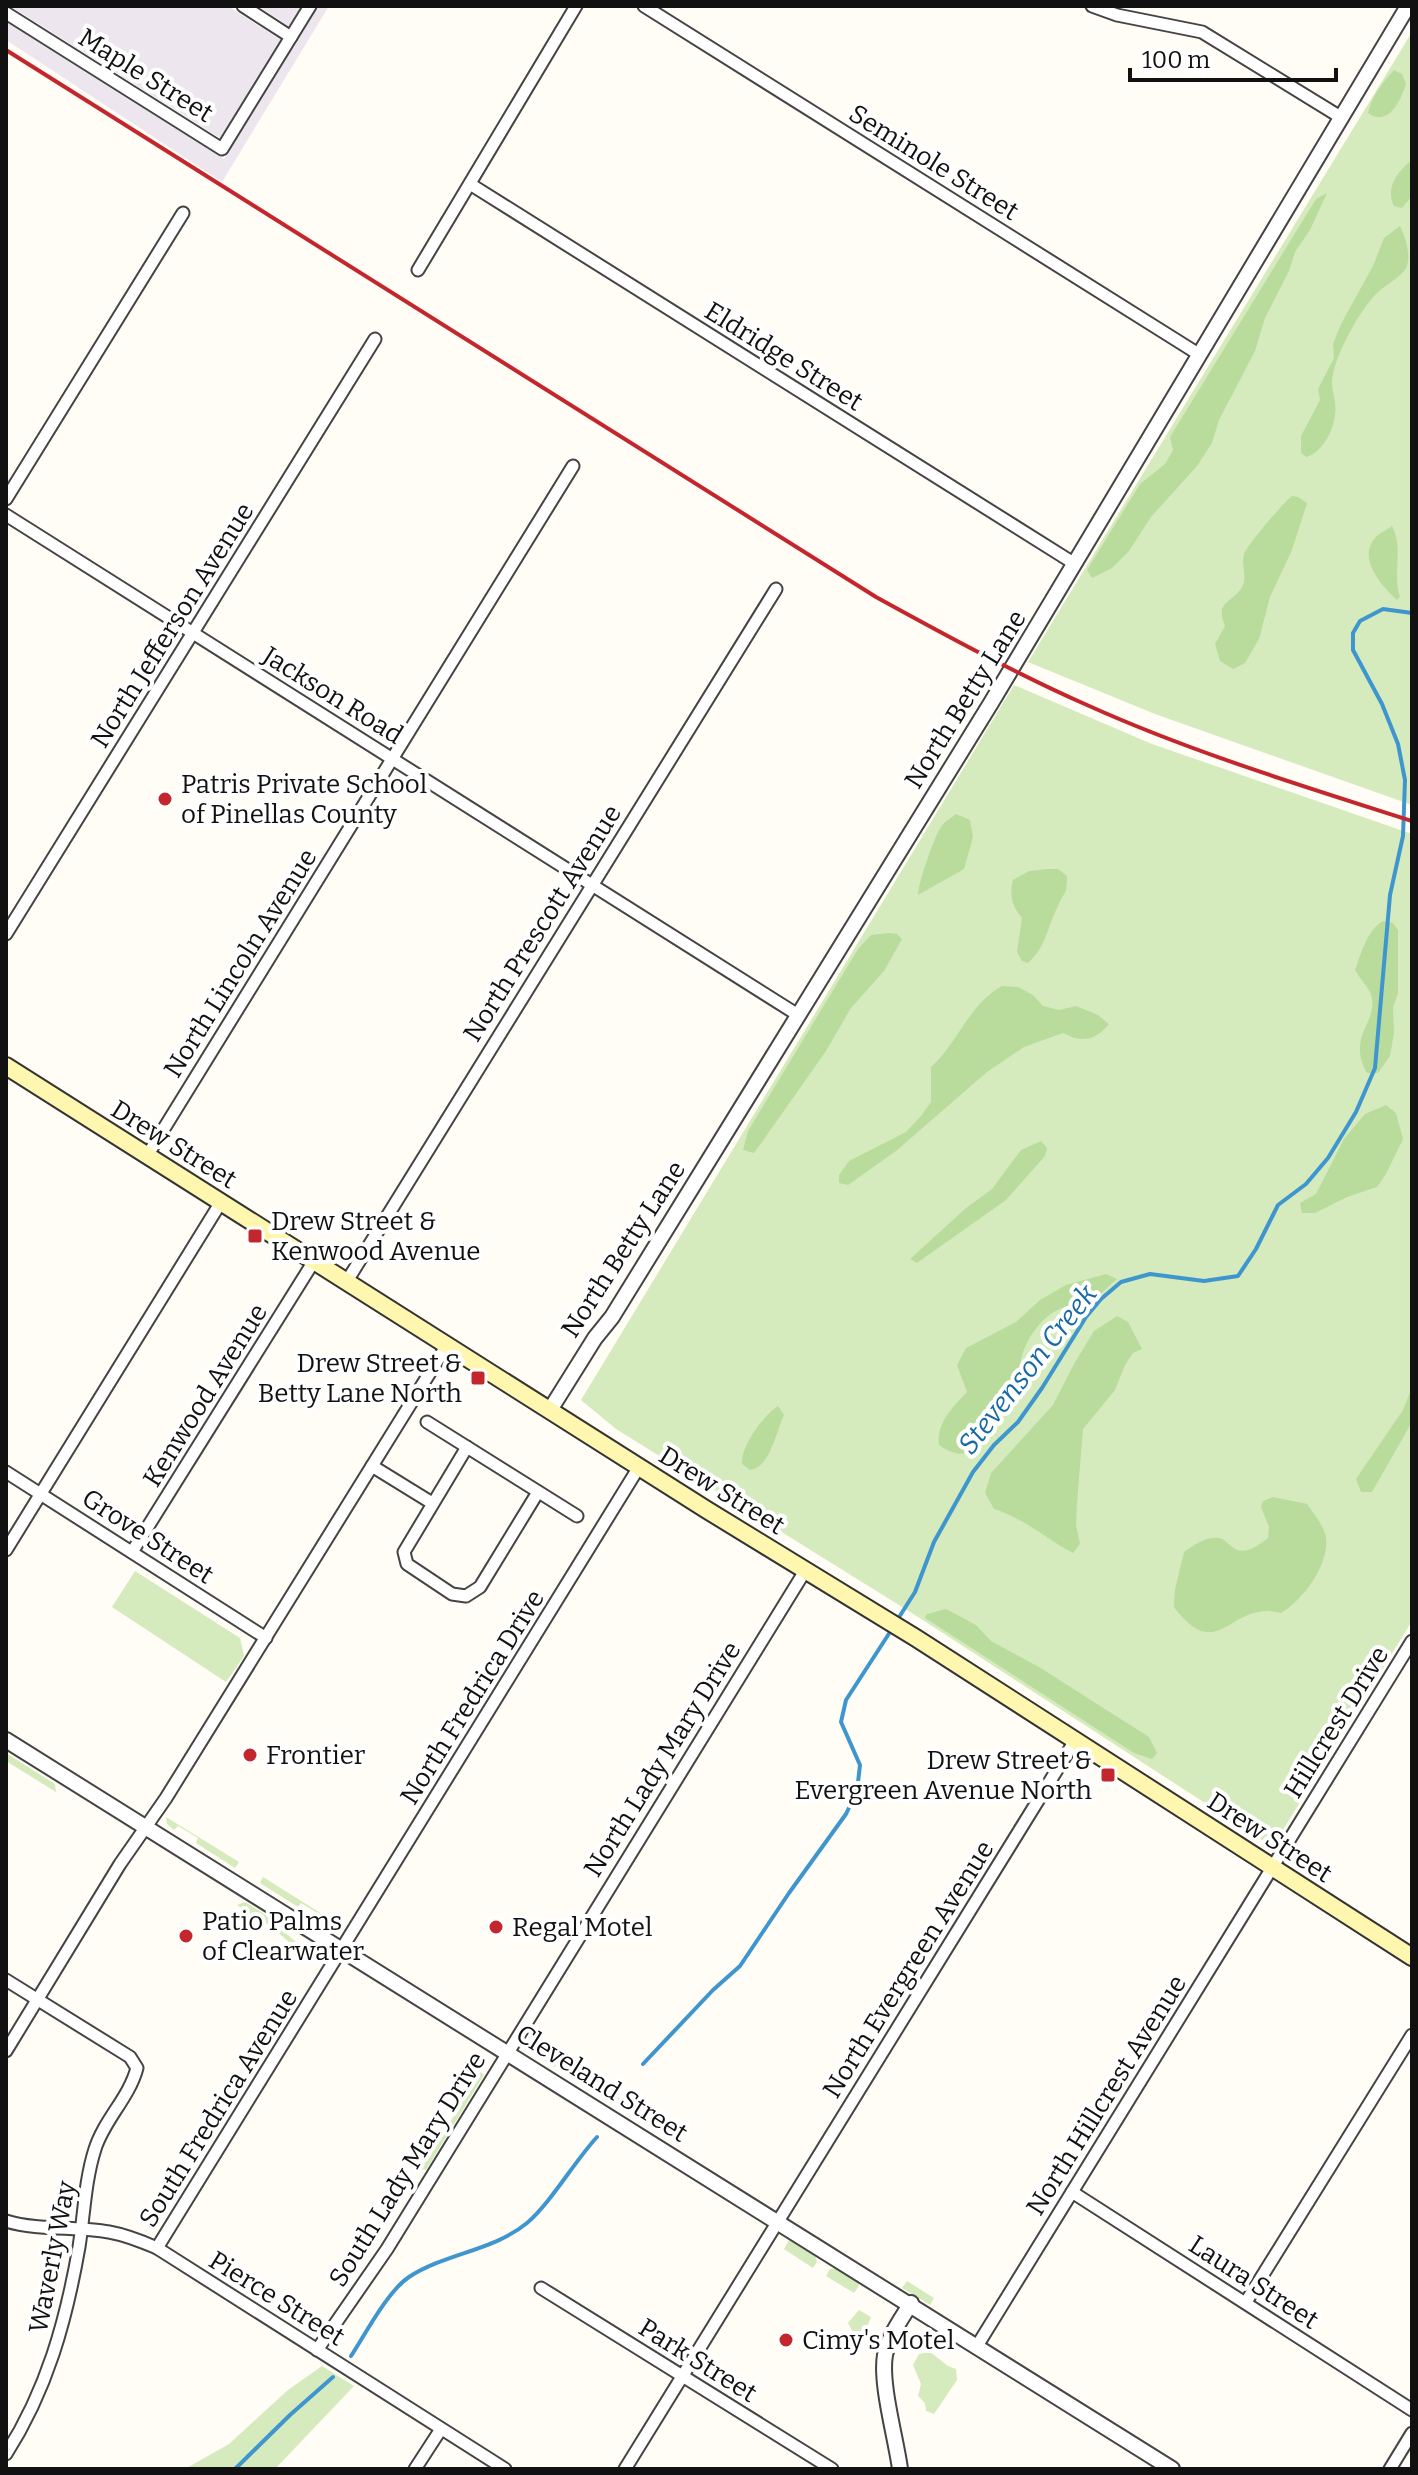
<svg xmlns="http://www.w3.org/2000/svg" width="1418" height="2475" viewBox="0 0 1418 2475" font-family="Bitter,serif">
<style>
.industrial{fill:#eee6ef}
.green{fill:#d5ebbd}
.forest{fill:#b9dc9c}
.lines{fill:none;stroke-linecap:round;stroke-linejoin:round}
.stream{stroke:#3f96cf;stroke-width:4}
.minor-casing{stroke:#444;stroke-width:15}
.tertiary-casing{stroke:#444;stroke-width:18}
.secondary-casing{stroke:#333;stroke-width:20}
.minor{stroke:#fff;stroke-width:11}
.tertiary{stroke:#fff;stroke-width:14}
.secondary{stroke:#fff6b0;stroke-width:16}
.rail{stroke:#c4262e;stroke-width:4}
.poi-dot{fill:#c4262e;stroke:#fff;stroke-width:3}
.labels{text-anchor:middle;stroke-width:8;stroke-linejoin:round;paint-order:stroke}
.street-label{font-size:26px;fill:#111;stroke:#fff}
.poi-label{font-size:26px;fill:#111;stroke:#fff;text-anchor:start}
.water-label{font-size:28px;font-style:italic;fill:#1768a6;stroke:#fff}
</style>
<rect width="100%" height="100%" fill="#fffdf5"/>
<g class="industrial">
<polygon points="10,6 228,6 281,40 220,138"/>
<polygon points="258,6 302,6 289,26"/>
<polygon points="318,6 329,6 222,182 6,40 6,22 224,159"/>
</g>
<g class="green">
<polygon points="1412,32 1412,805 1155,714 1028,662"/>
<polygon points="1014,685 1152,744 1412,834 1412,1621 1281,1833 1272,1841 1262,1840 915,1615 616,1429 581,1400"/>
<polygon points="135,1571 240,1638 244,1656 226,1682 112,1607"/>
<polygon points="6,1753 55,1784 56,1792 6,1761"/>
<polygon points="166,1817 239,1862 235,1868 196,1843 198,1838 178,1826 174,1830 167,1824"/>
<polygon points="263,1877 341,1926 341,1927 333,1928 320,1921 322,1916 301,1903 298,1907 260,1883"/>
<polygon points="245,1902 263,1913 297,1943 295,1947 269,1925 237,1905"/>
<polygon points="544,2052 657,2121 655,2124 648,2126 645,2118 560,2065 554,2067 540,2058"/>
<polygon points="481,2072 484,2075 426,2170 421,2169"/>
<polygon points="789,2240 815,2255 817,2262 813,2268 784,2249"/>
<polygon points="837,2268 857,2280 859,2286 854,2293 826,2276 830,2269"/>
<polygon points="907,2281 934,2298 930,2305 902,2288"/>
<polygon points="859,2310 871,2317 860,2345 848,2323"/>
<polygon points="930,2352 948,2366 956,2369 957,2380 934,2414 926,2411 925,2403 918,2396 921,2384 913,2365 919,2354"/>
<polygon points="322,2366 354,2386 275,2469 185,2469 229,2444 288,2390"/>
</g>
<g class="forest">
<path d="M 1394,70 L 1402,74 L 1406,84 C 1401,100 1388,128 1368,113 C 1371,97 1383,82 1394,70 Z"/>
<path d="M 1412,160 L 1412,196 L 1402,208 L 1394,206 C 1385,188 1397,172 1412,160 Z"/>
<polygon points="1327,193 1310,230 1295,252 1289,271 1265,318 1255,351 1219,420 1212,443 1197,466 1151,517 1129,551 1112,568 1092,578 1087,570 1140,484 1165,464 1173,450 1170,437 1316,199"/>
<path d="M 1400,226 C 1405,236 1412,256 1406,268 C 1400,279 1382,286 1374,296 C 1358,314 1332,359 1332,384 C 1332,390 1334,395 1335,402 C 1338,422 1326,451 1306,457 L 1301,453 L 1301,436 L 1320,400 L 1318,389 L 1334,358 L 1333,344 L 1341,324 L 1373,266 L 1384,238 Z"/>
<path d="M 1292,496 L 1298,497 L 1307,503 L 1292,550 L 1270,597 L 1259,639 L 1245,663 L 1233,669 L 1220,661 L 1215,644 L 1225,626 C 1214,599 1234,604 1243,585 C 1247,575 1241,565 1244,554 C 1247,545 1283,503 1292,496 Z"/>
<path d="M 1392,526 C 1404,549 1392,573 1400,597 L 1397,600 C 1382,586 1357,559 1375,538 C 1379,533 1387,530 1392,526 Z"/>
<path d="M 956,814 L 970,820 L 973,837 L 964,869 L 918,895 C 918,884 934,837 941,827 C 945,821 951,818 956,814 Z"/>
<path d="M 1048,869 L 1058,869 L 1067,876 C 1067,896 1065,890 1058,906 C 1047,927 1047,946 1028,963 L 1022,961 L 1017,952 L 1022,918 C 1012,906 1009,896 1013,880 L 1029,871 Z"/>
<path d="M 1383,921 L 1393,923 L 1398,930 L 1398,993 L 1393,1008 L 1394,1033 L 1390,1056 L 1378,1073 L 1367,1073 C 1345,1034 1382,1021 1370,992 C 1366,985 1359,977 1355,970 C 1361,954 1367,930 1383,921 Z"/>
<polygon points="889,933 897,934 902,939 884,971 851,1008 826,1051 762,1142 754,1153 743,1150 748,1131 858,949 871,935"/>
<path d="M 1002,986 L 1018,987 L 1033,995 L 1043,1006 L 1059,1010 L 1076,1006 L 1098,1015 L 1109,1024 C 1095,1041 1081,1043 1063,1033 L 1024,1047 L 987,1072 L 896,1151 L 848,1185 L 839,1183 L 839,1175 L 849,1161 L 906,1132 L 921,1116 L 931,1102 L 931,1067 C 958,1043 969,1004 1002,986 Z"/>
<polygon points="1386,1105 1396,1113 1403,1139 1386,1174 1377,1187 1347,1197 1315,1213 1302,1213 1300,1203 1316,1194 1344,1139 1365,1114"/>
<polygon points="1041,1141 1047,1148 1045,1156 1006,1200 917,1263 910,1259 966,1208 992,1189 1021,1150"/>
<path d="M 1106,1274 L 1117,1279 L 1076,1316 L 1066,1307 C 1045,1311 1023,1341 1021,1362 C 1020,1369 1025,1379 1022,1386 C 1019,1395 1009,1404 1003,1411 C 986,1436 974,1470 939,1445 C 936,1423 953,1407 967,1392 L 957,1365 L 966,1348 L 1016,1322 L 1040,1300 L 1066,1285 Z"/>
<path d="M 1117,1316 L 1128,1322 L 1142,1349 L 1133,1353 L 1125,1365 L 1115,1390 L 1083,1429 L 1077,1503 L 1076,1525 L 1080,1544 L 1073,1553 C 1045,1538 1025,1519 994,1509 L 985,1493 L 991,1473 L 1053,1405 L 1074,1364 L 1094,1331 Z"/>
<polygon points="1412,1387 1412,1422 1372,1492 1361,1492 1356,1479 1403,1410"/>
<path d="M 778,1406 L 784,1415 C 776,1432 770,1468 750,1470 L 742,1464 C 741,1445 763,1416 778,1406 Z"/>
<path d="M 1273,1497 L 1307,1504 C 1313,1513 1325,1527 1326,1538 C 1329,1565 1303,1600 1281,1613 C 1230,1599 1219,1667 1174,1607 L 1175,1589 L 1184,1552 C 1193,1546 1206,1536 1218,1538 C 1226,1539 1228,1545 1234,1548 C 1245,1556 1259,1545 1268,1538 L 1269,1527 L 1261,1507 L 1263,1501 Z"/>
<polygon points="946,1609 976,1625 991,1641 1039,1667 1149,1737 1157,1753 1152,1759 1134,1753 925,1618 927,1614"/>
</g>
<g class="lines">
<g class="stream">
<polyline points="896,1622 915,1592 934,1542 973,1472 994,1445 1018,1422 1042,1388 1086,1317 1101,1299 1121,1282 1150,1274 1204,1281 1238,1276 1256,1249 1278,1205 1306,1184 1328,1158 1356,1112 1375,1068 1390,895 1403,836 1405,780 1398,744 1382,704 1353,650 1353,633 1360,621 1383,609 1412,613"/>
<polyline points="643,2064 713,1990 740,1966 789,1893 846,1814 857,1791 860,1765 841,1722 846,1700 892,1629"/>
<path d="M 351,2356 C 366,2333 387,2292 409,2277 C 446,2253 493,2251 527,2223 C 552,2201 574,2162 597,2137"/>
<polyline points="235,2469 290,2415 333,2377"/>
</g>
<g class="minor-casing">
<g id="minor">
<polyline points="243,6 291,37"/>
<polyline points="644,6 1200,355"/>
<polyline points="1092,6 1117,15 1202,32 1342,118"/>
<polyline points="6,13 222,149 310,6"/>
<polyline points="470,184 1075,564"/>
<polyline points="418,270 576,6"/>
<polyline points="6,499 183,213"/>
<polyline points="6,515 798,1015"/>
<polyline points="6,934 375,339"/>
<polyline points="147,1156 573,466"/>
<polyline points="347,1281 776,589"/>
<polyline points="427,1422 577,1516"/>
<polyline points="467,1447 404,1552 407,1564 452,1594 466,1596 480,1587 538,1492"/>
<polyline points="372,1466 432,1503"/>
<polyline points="6,1472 266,1638"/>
<polyline points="6,1550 221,1202"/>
<polyline points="132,1552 314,1261"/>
<path d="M 6,1980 L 130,2057 L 137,2068 C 129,2098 104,2120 95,2149 C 85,2180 84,2215 79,2247 C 66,2321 47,2390 6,2454"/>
<polyline points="6,2051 120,1864 166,1798 447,1345"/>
<polyline points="1072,2192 1412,2410"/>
<path d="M 6,2221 C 39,2231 75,2226 109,2232 C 126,2235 141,2241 157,2248 L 505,2469"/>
<polyline points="157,2248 639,1467"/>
<polyline points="541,2288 832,2469"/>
<polyline points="1246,2302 1412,2035"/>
<polyline points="977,2346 1412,1641"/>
<polyline points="317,2350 387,2249 805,1571"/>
<polyline points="415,2469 441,2429"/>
<polyline points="625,2469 1076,1739"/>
<polyline points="1390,2469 1412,2433"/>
</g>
</g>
<g class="tertiary-casing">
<g id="tertiary">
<polyline points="550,1410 595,1338 612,1317 991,703 1408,6"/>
<polyline points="6,1740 1172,2469"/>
<path d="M 900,2469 C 896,2438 880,2384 885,2355 C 889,2335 901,2320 911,2303"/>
</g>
</g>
<g class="secondary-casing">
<polyline id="secondary" points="6,1066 707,1510 916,1638 1412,1957"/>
</g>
<use href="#minor" class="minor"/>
<use href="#tertiary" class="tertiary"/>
<use href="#secondary" class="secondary"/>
<path class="rail" d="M 6,50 L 876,597 C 945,635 1015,673 1087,705 C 1191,752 1303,786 1412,821"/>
</g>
<g class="poi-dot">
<circle cx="165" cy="799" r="8"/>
<rect x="247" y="1228" width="16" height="16" rx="4"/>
<rect x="470" y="1370" width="16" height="16" rx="4"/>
<circle cx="250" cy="1755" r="8"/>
<rect x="1100" y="1767" width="16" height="16" rx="4"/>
<circle cx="496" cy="1927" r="8"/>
<circle cx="186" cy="1936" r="8"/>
<circle cx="786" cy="2340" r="8"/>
</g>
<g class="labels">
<g class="street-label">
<text transform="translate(146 75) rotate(32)" y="9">Maple Street</text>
<text transform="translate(934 162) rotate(32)" y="9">Seminole Street</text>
<text transform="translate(784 356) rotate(32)" y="9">Eldridge Street</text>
<text transform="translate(172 625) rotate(-58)" y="9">North Jefferson Avenue</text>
<text transform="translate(333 695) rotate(32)" y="9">Jackson Road</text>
<text transform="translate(965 699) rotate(-58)" y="9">North Betty Lane</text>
<text transform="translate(542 923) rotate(-58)" y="9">North Prescott Avenue</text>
<text transform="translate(240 963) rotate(-58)" y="9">North Lincoln Avenue</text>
<text transform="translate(174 1144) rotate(32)" y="9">Drew Street</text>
<text transform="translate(623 1249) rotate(-57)" y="9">North Betty Lane</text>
<text transform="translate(205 1395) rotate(-58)" y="9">Kenwood Avenue</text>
<text transform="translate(722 1490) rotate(32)" y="9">Drew Street</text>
<text transform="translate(148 1536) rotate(33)" y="9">Grove Street</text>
<text transform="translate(472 1697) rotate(-58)" y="9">North Fredrica Drive</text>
<text transform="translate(1336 1722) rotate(-58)" y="9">Hillcrest Drive</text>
<text transform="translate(662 1759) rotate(-58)" y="9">North Lady Mary Drive</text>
<text transform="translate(1270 1837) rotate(33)" y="9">Drew Street</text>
<text transform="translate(908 1969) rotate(-58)" y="9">North Evergreen Avenue</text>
<text transform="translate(602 2083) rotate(32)" y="9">Cleveland Street</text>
<text transform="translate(1106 2095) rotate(-58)" y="9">North Hillcrest Avenue</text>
<text transform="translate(218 2108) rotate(-58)" y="9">South Fredrica Avenue</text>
<text transform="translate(407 2169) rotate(-58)" y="9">South Lady Mary Drive</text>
<text transform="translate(52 2257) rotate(-79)" y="9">Waverly Way</text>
<text transform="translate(1254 2282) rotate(33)" y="9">Laura Street</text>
<text transform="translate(277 2298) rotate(32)" y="9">Pierce Street</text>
<text transform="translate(698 2360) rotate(32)" y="9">Park Street</text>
</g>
<g class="poi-label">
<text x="181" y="793">Patris Private School<tspan x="181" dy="30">of Pinellas County</tspan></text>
<text x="271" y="1230">Drew Street &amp;<tspan x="271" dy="30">Kenwood Avenue</tspan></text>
<text x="462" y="1372" text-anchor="end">Drew Street &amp;<tspan x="462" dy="30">Betty Lane North</tspan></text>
<text x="266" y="1764">Frontier</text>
<text x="1092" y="1769" text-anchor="end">Drew Street &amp;<tspan x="1092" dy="30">Evergreen Avenue North</tspan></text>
<text x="202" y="1930">Patio Palms<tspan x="202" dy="30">of Clearwater</tspan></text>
<text x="512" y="1936">Regal Motel</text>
<text x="802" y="2349">Cimy's Motel</text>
</g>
<g class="water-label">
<text transform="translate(1027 1369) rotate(-52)" y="10">Stevenson Creek</text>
</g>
</g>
<rect width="1418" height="2475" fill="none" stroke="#111111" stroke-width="16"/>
<path d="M1130 68v12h206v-12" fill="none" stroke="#111111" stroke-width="4"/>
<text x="1142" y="68" font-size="24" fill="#111111" stroke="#ffffff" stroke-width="6" paint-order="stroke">100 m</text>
</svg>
